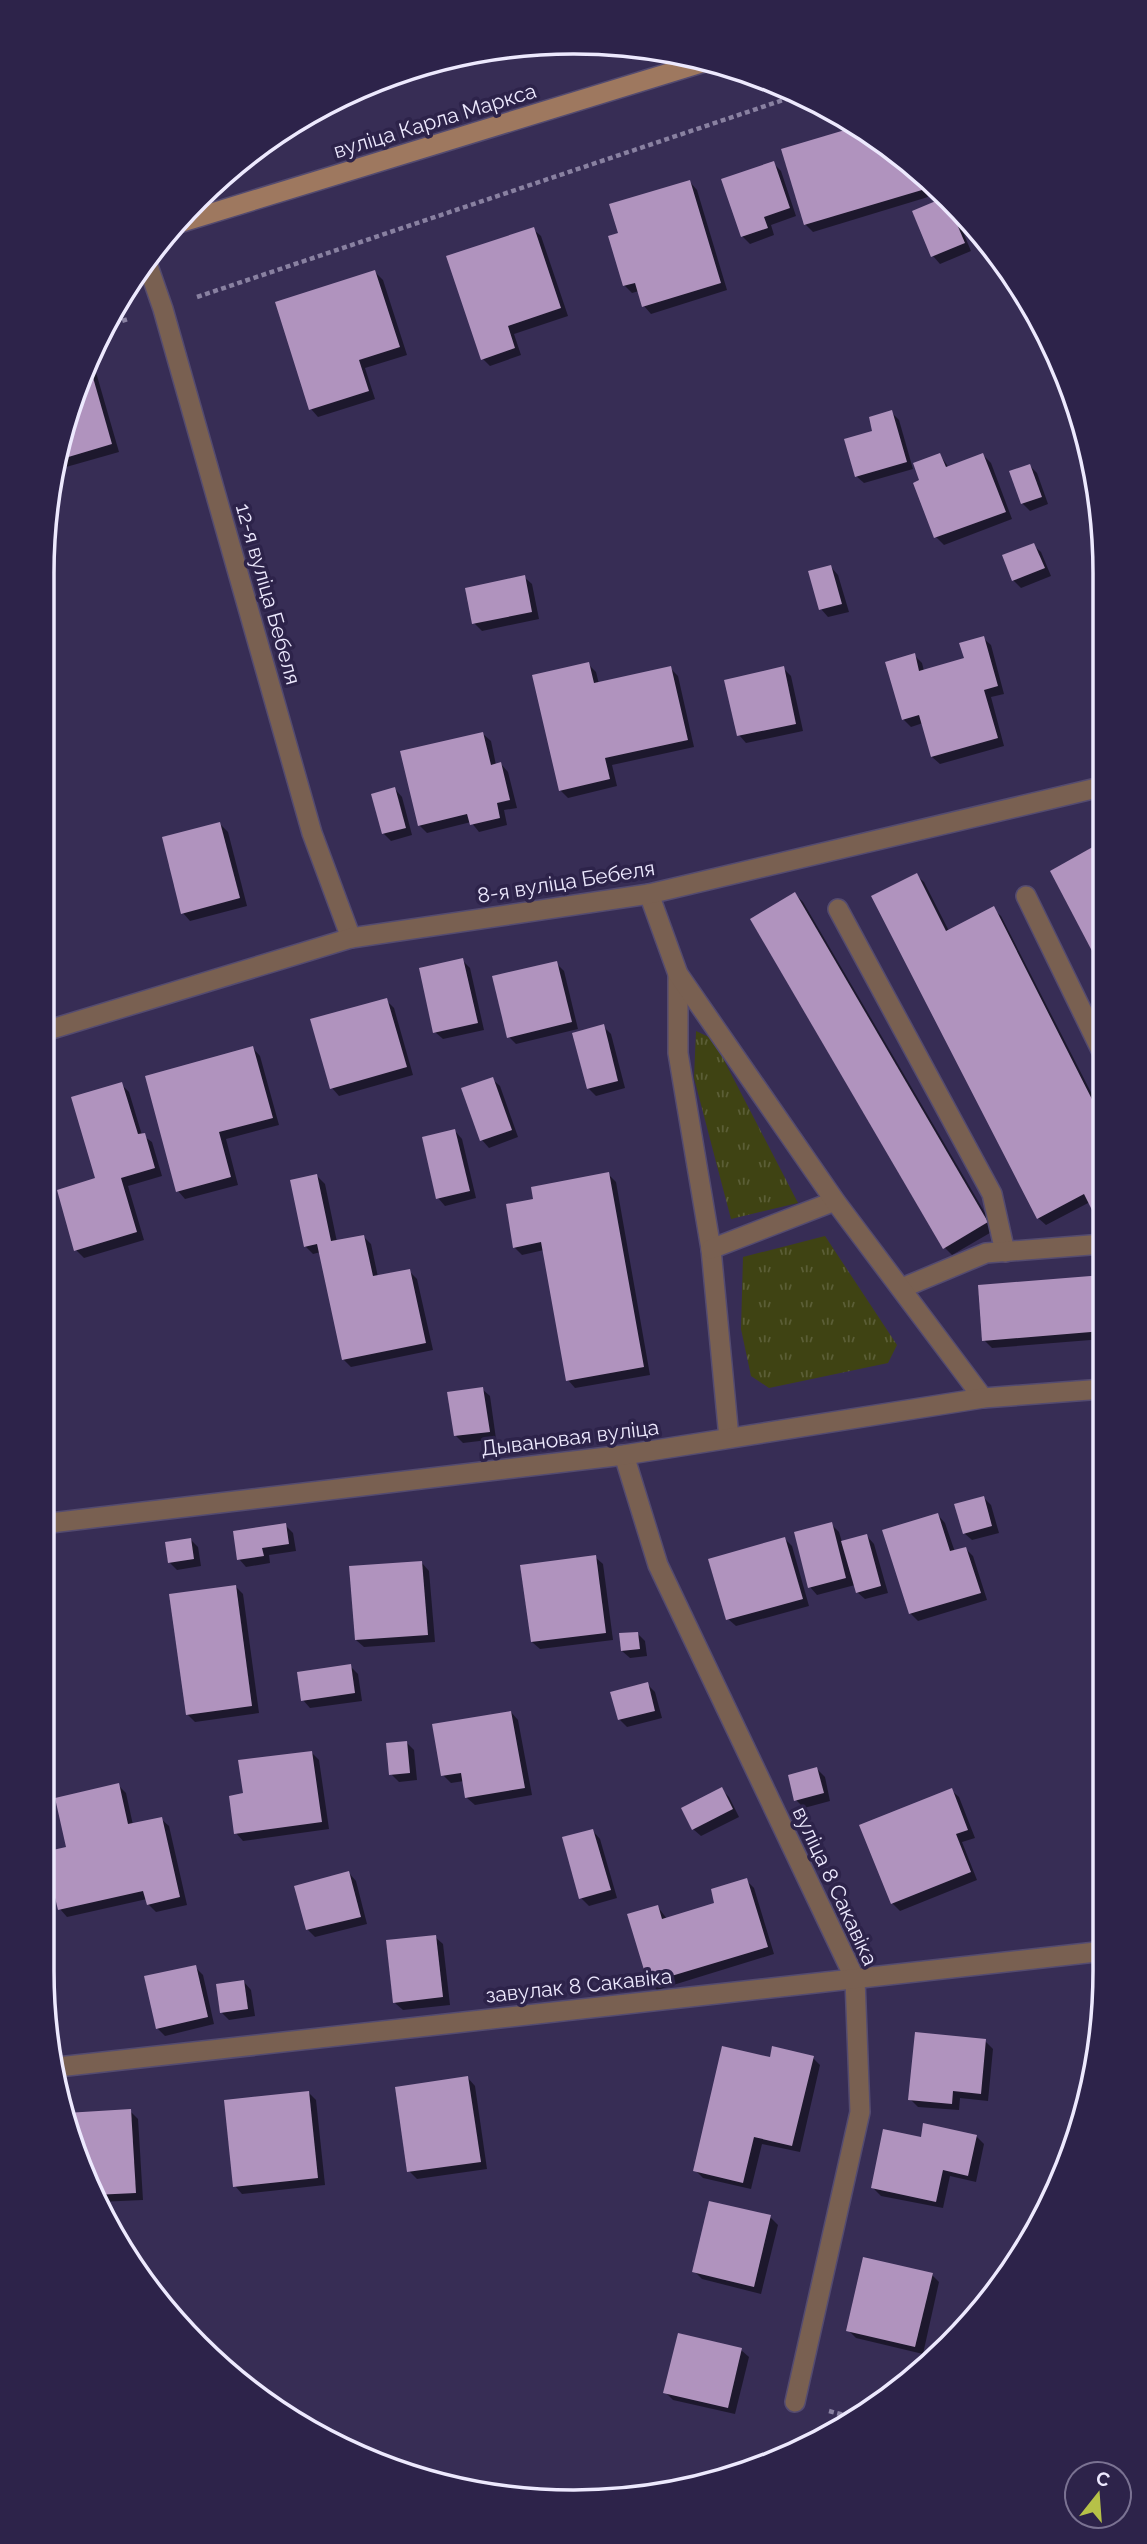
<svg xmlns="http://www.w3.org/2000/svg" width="1147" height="2544" viewBox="0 0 1147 2544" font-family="Raleway,sans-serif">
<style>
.grass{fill:url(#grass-tufts)}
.shadow{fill:#0007}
.building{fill:#b093be}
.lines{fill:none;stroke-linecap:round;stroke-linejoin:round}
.service-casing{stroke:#544b70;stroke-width:22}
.minor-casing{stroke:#544b70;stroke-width:22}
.secondary-casing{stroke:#544b70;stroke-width:22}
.path{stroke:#8981a1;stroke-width:4.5;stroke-dasharray:5 3.5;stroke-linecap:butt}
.service{stroke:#796051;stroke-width:19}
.minor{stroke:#796051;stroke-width:19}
.secondary{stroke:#9e785f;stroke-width:19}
.labels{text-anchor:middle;stroke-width:7;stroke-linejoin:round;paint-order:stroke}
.street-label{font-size:21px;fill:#ede9fe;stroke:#2d234a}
.rim{fill:none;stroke:#ede9fe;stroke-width:3.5}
</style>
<defs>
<pattern id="grass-tufts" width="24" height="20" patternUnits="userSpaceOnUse" patternTransform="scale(1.75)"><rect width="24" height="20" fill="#3f4313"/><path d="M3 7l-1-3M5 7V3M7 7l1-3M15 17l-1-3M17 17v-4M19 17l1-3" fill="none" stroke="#5b5e36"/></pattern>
</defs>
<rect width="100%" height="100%" fill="#372d55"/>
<g class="grass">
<polygon points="696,1031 713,1039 798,1203 731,1219 694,1078"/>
<polygon points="825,1236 897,1345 888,1363 769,1388 751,1376 741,1329 743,1257"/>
</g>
<g class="shadow">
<polygon points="857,129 897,152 923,177 928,197 813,232 805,224"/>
<polygon points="773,163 781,171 796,216 771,225 774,235 750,244 742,236"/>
<polygon points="690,182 697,190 727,290 651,314 644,306 639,291 632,293 624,285 620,234"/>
<polygon points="944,199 953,208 971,251 940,264 933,256 914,212"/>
<polygon points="533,229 541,236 568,316 514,334 521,355 490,366 483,359"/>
<polygon points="375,272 383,280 407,355 365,368 375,399 318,417 311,409"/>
<polygon points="91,355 119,452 52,471 82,370"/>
<polygon points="891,412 899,420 913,469 864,483 856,476 874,432"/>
<polygon points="940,455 949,468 983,455 991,463 1012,519 944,545 936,537 922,481"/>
<polygon points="1030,466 1037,473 1048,504 1030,511 1022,503"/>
<polygon points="1033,545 1041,552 1051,576 1021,588 1013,580"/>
<polygon points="831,567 838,575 849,612 828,617 821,609"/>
<polygon points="524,577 532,584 539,619 482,631 474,623"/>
<polygon points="983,638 991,645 1004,694 991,697 1004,746 940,764 932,757 923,723 911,727 903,719 914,655 922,663 924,671 966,659"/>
<polygon points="588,664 596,672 599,684 670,668 678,676 694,747 612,765 617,786 568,798 560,790"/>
<polygon points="783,668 791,676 803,731 746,743 739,735"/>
<polygon points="483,734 491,741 496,765 501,764 508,772 517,808 504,810 507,825 479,832 471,822 427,833 419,825"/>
<polygon points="395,789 402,797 412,835 391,841 383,833"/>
<polygon points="220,824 228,832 247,906 190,921 183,913"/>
<polygon points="916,875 924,882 949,931 993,909 1001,916 1102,1114 1103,1222 1090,1202 1046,1225 1038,1218"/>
<polygon points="795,894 803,902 995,1230 952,1255 944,1247"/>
<polygon points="462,960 470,968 484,1030 443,1039 435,1032"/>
<polygon points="556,963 564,971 578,1029 516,1044 509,1037"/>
<polygon points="386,1000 394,1008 413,1075 339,1096 332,1088"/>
<polygon points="603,1026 611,1034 625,1088 596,1096 588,1088"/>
<polygon points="253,1048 260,1056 279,1125 226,1139 238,1185 185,1199 178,1191"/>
<polygon points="492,1079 500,1086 518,1137 489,1148 482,1140 463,1089"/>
<polygon points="121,1084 129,1092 142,1135 152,1142 162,1176 128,1186 144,1240 84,1258 76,1250"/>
<polygon points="455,1131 462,1139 476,1198 445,1206 438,1198"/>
<polygon points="42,1168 47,1186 42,1188"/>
<polygon points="608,1174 616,1182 650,1375 575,1388 568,1380 544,1250 522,1255 514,1247 536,1201"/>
<polygon points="317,1176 325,1184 337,1242 364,1237 371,1244 378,1277 409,1271 417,1279 433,1350 351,1367 344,1360 321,1252 313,1254 305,1246"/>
<polygon points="1103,1276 1103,1339 992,1348 984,1340"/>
<polygon points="482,1389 490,1396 496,1439 463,1443 456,1436"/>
<polygon points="984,1498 991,1505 999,1533 972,1540 964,1533"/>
<polygon points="938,1515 945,1523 955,1552 966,1549 973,1556 987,1600 918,1621 910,1613"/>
<polygon points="831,1524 839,1532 842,1542 867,1536 874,1544 888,1593 865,1599 857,1592 855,1585 817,1595 810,1587"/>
<polygon points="285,1525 293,1533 296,1551 269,1555 270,1563 246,1567 239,1559"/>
<polygon points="785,1539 792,1546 809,1606 736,1626 728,1619"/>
<polygon points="191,1540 198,1547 201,1566 177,1570 169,1562"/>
<polygon points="595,1557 603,1564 613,1640 540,1649 532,1642"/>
<polygon points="422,1563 429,1571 435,1642 364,1647 356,1640"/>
<polygon points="236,1587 243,1594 259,1713 195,1722 187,1714"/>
<polygon points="637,1633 645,1641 647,1656 630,1658 622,1651"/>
<polygon points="350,1666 358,1674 362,1701 310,1708 303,1700"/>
<polygon points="647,1684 655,1692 662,1718 627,1727 619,1719"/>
<polygon points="511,1712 518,1720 532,1795 475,1805 467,1798 464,1781 451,1783 443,1775"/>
<polygon points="406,1742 414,1750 417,1780 399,1782 391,1774"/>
<polygon points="311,1752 319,1760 329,1829 243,1841 236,1833 245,1795"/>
<polygon points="817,1769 825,1777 830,1801 804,1808 796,1800"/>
<polygon points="118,1785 126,1793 133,1825 161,1819 169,1826 187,1905 156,1912 148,1904 147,1899 67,1917 60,1909 68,1848"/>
<polygon points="721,1789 729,1797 739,1817 701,1836 693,1829"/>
<polygon points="951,1790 959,1797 975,1838 962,1842 977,1880 900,1911 892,1903"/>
<polygon points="593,1831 600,1839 617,1898 589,1906 581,1898"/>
<polygon points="349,1873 356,1881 367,1924 315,1937 307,1929"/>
<polygon points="746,1880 754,1888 774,1954 657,1990 649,1982 658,1907 667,1919 716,1904"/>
<polygon points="435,1937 443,1944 450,2005 403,2010 395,2003"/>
<polygon points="195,1967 203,1975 214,2024 165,2036 157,2028"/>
<polygon points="244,1982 251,1990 255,2016 229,2020 222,2013"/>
<polygon points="985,2041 993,2049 988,2101 960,2098 959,2110 918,2107 910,2099"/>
<polygon points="813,2058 820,2065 800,2152 762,2144 751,2189 703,2178 695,2170 771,2059"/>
<polygon points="468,2078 475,2086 487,2169 417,2179 409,2171"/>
<polygon points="308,2092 316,2100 325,2185 242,2194 235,2186"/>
<polygon points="130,2111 138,2119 143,2200 98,2202 70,2142 66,2115"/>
<polygon points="976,2136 984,2144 976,2182 950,2176 943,2208 881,2196 873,2188 922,2139"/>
<polygon points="770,2217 778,2225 761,2294 702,2279 694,2271"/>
<polygon points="932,2275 939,2282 923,2354 856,2338 848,2330"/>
<polygon points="741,2350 749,2357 735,2414 673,2400 665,2392"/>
</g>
<g class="building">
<polygon points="855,127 897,152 916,171 922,190 804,225 781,149"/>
<polygon points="774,161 790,208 764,217 768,228 741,237 721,179"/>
<polygon points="690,180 721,283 642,307 635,283 623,286 608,236 618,233 609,204"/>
<polygon points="943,198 948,203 965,243 931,257 912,211"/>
<polygon points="534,227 561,308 508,326 515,348 481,360 446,256"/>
<polygon points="375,270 400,347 359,360 369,391 309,410 275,302"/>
<polygon points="88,360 112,444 55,461 82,370"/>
<polygon points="892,410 907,462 855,477 844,439 872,431 869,417"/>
<polygon points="940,453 946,467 983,453 1006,512 934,538 913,483 919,480 913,463"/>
<polygon points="1030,464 1042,497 1021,504 1009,471"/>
<polygon points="1034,543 1045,568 1012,581 1002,555"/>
<polygon points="831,565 842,604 819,610 808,571"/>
<polygon points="525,575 532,612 472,624 465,588"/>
<polygon points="984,636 998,686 984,690 998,738 931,757 919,715 902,720 885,662 915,653 919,671 964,658 959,643"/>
<polygon points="589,662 594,683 671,666 688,740 605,758 610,779 559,791 532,675"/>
<polygon points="784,666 796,724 737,736 724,680"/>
<polygon points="483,732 491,765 501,762 510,800 497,803 500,818 470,825 467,814 418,826 400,751"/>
<polygon points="395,787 406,828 382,834 371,794"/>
<polygon points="220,822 240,898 181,914 162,837"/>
<polygon points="1098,844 1101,851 1102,970 1050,871"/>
<polygon points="917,873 946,931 994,906 1102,1119 1103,1214 1096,1218 1084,1194 1037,1219 871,896"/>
<polygon points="795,892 988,1222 943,1249 750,919"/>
<polygon points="463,958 478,1023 433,1033 419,968"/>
<polygon points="557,961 572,1022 507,1038 492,976"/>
<polygon points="387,998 407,1067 330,1089 310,1019"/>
<polygon points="604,1024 618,1081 587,1089 572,1033"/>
<polygon points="253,1046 273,1118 219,1132 231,1177 176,1192 145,1076"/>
<polygon points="493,1077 512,1130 480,1141 461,1088"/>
<polygon points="122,1082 138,1134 145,1133 155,1168 121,1178 137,1232 74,1251 57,1190 95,1178 71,1097"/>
<polygon points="455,1129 470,1191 436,1199 422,1137"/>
<polygon points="609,1172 644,1367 566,1381 541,1242 513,1248 506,1204 533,1199 531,1187"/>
<polygon points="317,1174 331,1241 364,1235 373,1276 410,1269 426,1343 342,1360 317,1244 304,1247 290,1180"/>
<polygon points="1103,1275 1103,1331 982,1341 978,1285"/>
<polygon points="483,1387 490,1432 454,1436 447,1392"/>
<polygon points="984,1496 992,1526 963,1534 954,1504"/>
<polygon points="938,1513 950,1551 966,1547 981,1593 909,1614 882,1530"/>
<polygon points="832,1522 846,1578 808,1588 794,1532"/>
<polygon points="286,1523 289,1544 262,1548 264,1556 237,1560 233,1531"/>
<polygon points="867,1534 881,1586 856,1593 841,1541"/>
<polygon points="785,1537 803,1599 726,1620 708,1559"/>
<polygon points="191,1538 194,1559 168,1563 165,1542"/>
<polygon points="596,1555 606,1633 531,1642 520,1565"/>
<polygon points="422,1561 428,1635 355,1640 349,1566"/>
<polygon points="236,1585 252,1706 186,1715 169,1594"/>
<polygon points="638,1632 640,1649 621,1651 619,1633"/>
<polygon points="351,1664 355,1693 301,1701 297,1672"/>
<polygon points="648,1682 655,1711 618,1720 610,1692"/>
<polygon points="511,1711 525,1788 465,1798 461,1773 441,1776 432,1724"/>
<polygon points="407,1741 410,1773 389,1775 386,1743"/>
<polygon points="312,1751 322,1822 234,1834 229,1796 243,1793 238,1760"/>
<polygon points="817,1767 824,1793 794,1801 788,1775"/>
<polygon points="119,1783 128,1824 162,1817 180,1897 147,1905 143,1891 58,1910 44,1852 66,1847 55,1798"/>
<polygon points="722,1787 733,1809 692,1830 681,1808"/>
<polygon points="952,1788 968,1830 956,1834 971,1872 891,1904 859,1825"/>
<polygon points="593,1829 611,1890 579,1899 562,1837"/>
<polygon points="349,1871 361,1917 306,1930 294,1886"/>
<polygon points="747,1878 768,1947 648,1983 627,1914 658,1905 662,1919 714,1903 711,1889"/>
<polygon points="436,1935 443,1997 393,2003 386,1940"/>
<polygon points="196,1965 208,2017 156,2029 144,1976"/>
<polygon points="244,1980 248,2009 220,2013 216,1984"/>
<polygon points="1096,1984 1104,1985 1100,2018 1091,2017"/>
<polygon points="915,2032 986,2039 981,2094 953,2091 952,2104 908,2100"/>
<polygon points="722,2046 770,2057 772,2046 814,2056 792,2146 754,2137 743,2183 693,2171"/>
<polygon points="468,2076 481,2162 407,2172 395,2087"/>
<polygon points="309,2091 318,2178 233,2187 224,2100"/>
<polygon points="131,2109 136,2193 94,2195 70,2142 66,2113"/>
<polygon points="923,2123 977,2135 968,2176 943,2170 936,2202 871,2188 883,2129 921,2137"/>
<polygon points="709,2201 771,2215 754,2287 692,2272"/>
<polygon points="863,2257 933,2273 915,2347 846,2331"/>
<polygon points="678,2333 742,2348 728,2408 663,2393"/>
</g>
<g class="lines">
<g class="service-casing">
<g id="service">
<polyline points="1026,896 1102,1052"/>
<polyline points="838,909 992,1194 1005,1252"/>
<polyline points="678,974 678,1053 711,1249 729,1438"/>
<polyline points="711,1249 835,1201"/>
<polyline points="902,1288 986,1253 1103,1244"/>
</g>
</g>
<g class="minor-casing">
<g id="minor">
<polyline points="146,260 163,309 312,833 351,938"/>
<polyline points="649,894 678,974 835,1201 983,1398"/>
<polyline points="42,1032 351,938 649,894 1101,787"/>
<polyline points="624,1455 658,1565 855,1979 860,2112 795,2402"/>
<polyline points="42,1524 624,1455 983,1398 1103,1389"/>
<polyline points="58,2067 1105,1951"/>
</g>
</g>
<g class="secondary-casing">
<polyline id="secondary" points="176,224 708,61"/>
</g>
<g class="path">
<polyline points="197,297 798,95"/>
<polyline points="106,326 128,319"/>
<polyline points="829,2411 855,2418"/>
</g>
<use href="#service" class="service"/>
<use href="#minor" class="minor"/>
<use href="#secondary" class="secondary"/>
</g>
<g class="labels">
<g class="street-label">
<text transform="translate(435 121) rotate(-17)" y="7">вуліца Карла Маркса</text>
<text transform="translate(268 594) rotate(74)" y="7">12-я вуліца Бебеля</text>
<text transform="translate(566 882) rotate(-9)" y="7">8-я вуліца Бебеля</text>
<text transform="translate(570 1438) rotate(-7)" y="7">Дывановая вуліца</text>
<text transform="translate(835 1886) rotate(65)" y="7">вуліца 8 Сакавіка</text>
<text transform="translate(579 1986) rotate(-6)" y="7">завулак 8 Сакавіка</text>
</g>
</g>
<path d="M0 0H1147V2544H0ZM573 54H574A519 519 0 0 1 1093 573V1971A519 519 0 0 1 574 2490H573A519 519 0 0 1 54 1971V573A519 519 0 0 1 573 54Z" fill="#2d234a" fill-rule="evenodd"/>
<path class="rim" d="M573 54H574A519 519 0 0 1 1093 573V1971A519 519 0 0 1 574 2490H573A519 519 0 0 1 54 1971V573A519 519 0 0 1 573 54Z"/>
<g transform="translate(1098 2495) rotate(17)"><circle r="33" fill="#2d234a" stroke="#7a7292" stroke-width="2"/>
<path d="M0-5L12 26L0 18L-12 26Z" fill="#b6c148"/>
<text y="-10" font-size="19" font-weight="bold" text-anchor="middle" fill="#ede9fe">С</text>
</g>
</svg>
